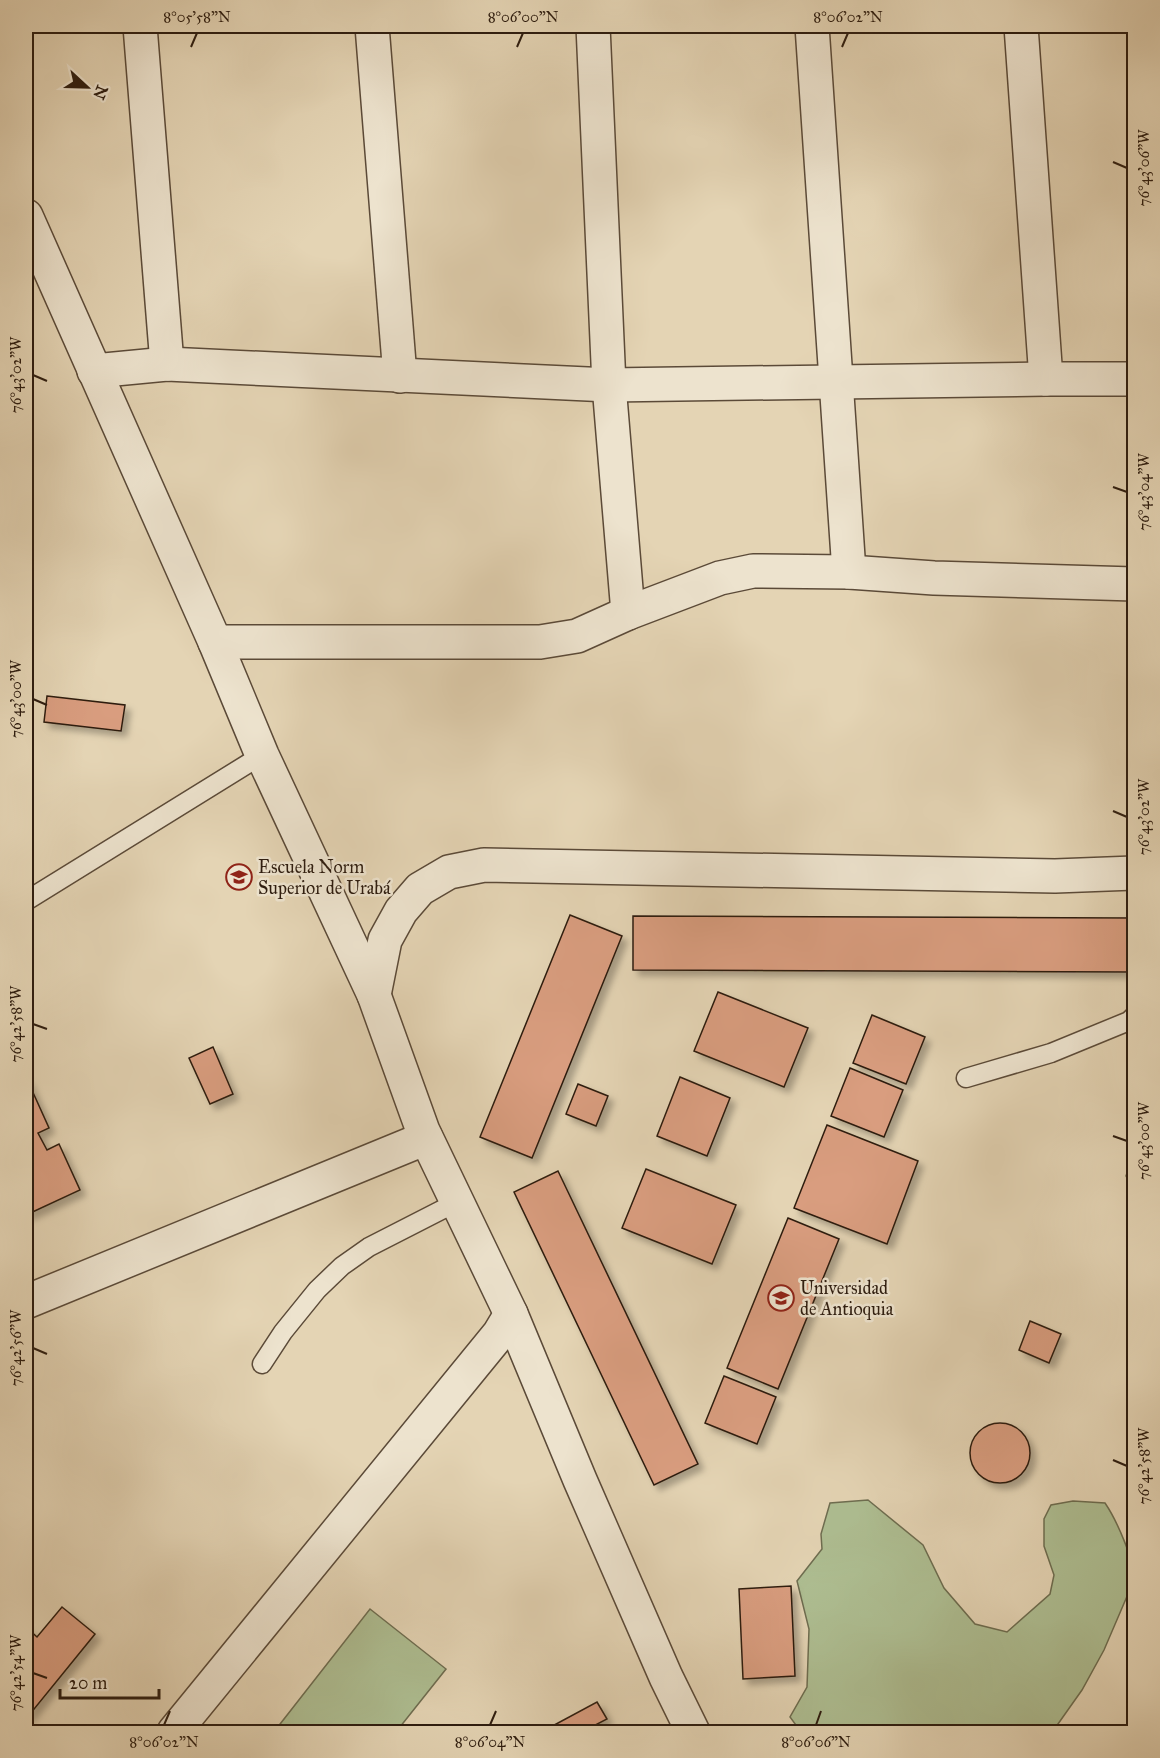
<svg xmlns="http://www.w3.org/2000/svg" width="1160" height="1758" viewBox="0 0 1160 1758" font-family="'IM FELL Great Primer',serif">
<style>
.green{fill:#aebe92;stroke:#6e6d50;stroke-width:1.5}
.building{fill:#d99d7f;stroke:#2d1c0f;stroke-width:1.5;filter:url(#shadow)}
.lines{fill:none;stroke-linecap:round;stroke-linejoin:round}
.service-casing{stroke:#5b4a38;stroke-width:21}
.minor-casing{stroke:#5b4a38;stroke-width:36}
.service{stroke:#ede3ce;stroke-width:18}
.minor{stroke:#ede3ce;stroke-width:33}
.ticks{fill:none;stroke:#2d1c0f;stroke-width:2}
.labels{text-anchor:middle;stroke-width:5;stroke-linejoin:round;paint-order:stroke}
.poi-label{font-size:18px;fill:#2d1c0f;stroke:#ede3ce;text-anchor:start}
.neatline{fill:none;stroke:#2d1c0f;stroke-width:2}
.ticks-label{font-size:15px;text-anchor:middle;fill:#2d1c0f}
</style>
<defs>
<filter id="shadow"><feDropShadow dx="5.5" dy="5.5" stdDeviation="3" flood-color="#0004"/></filter>
</defs>
<rect width="100%" height="100%" fill="#e4d4b4"/>
<filter id="stains"><feTurbulence type="fractalNoise" baseFrequency=".00333" numOctaves="4"/><feColorMatrix values="0 0 0 0 .2 0 0 0 0 .09 0 0 0 0 .02 0 0 0 .5 -.17"/></filter>
<radialGradient id="worn" r=".72"><stop offset=".6" stop-color="#630" stop-opacity="0"/><stop offset="1" stop-color="#630" stop-opacity=".3"/></radialGradient>
<g class="green">
<polygon points="1134,1154 1134,1191 1126,1176"/>
<path d="M 868,1500 L 923,1545 L 944,1588 L 975,1624 L 1007,1632 L 1050,1594 L 1054,1575 L 1044,1546 L 1044,1519 L 1051,1505 L 1073,1501 L 1105,1503 C 1116,1519 1135,1561 1134,1580 L 1104,1650 L 1082,1690 L 1053,1731 L 1049,1732 L 801,1732 L 790,1717 L 807,1687 L 809,1629 L 797,1581 L 822,1549 L 821,1534 L 830,1503 Z"/>
<polygon points="370,1609 446,1669 396,1732 282,1732 277,1728"/>
</g>
<g class="building">
<polygon points="1134,523 1134,546 1130,545"/>
<polygon points="47,696 125,705 121,731 44,722"/>
<polygon points="570,915 622,936 532,1158 480,1137"/>
<polygon points="633,916 1134,918 1134,972 633,970"/>
<polygon points="718,992 808,1028 784,1087 694,1051"/>
<polygon points="872,1015 925,1037 906,1084 853,1063"/>
<polygon points="213,1047 233,1094 210,1104 189,1058"/>
<polygon points="850,1068 903,1090 884,1137 831,1116"/>
<polygon points="26,1077 49,1128 38,1133 47,1150 59,1144 80,1190 26,1215"/>
<polygon points="680,1077 730,1098 707,1156 657,1136"/>
<polygon points="578,1084 608,1096 596,1126 566,1114"/>
<polygon points="827,1125 918,1161 887,1244 794,1208"/>
<polygon points="646,1169 736,1205 712,1264 622,1228"/>
<polygon points="558,1171 698,1464 654,1485 514,1192"/>
<polygon points="788,1218 839,1239 778,1389 727,1368"/>
<polygon points="1030,1321 1061,1334 1049,1363 1019,1350"/>
<polygon points="724,1376 776,1397 757,1444 705,1423"/>
<circle cx="1000" cy="1453" r="30"/>
<polygon points="791,1586 795,1676 743,1679 739,1589"/>
<polygon points="62,1607 95,1634 26,1719 26,1627 37,1637"/>
<polygon points="597,1702 607,1719 582,1732 547,1732 545,1730"/>
</g>
<g class="lines">
<g class="service-casing">
<g id="service">
<polyline points="26,901 262,755"/>
<polyline points="966,1078 1051,1053 1129,1021 1134,1016"/>
<polyline points="262,1364 283,1332 317,1290 342,1266 369,1247 457,1202"/>
</g>
</g>
<g class="minor-casing">
<g id="minor">
<polyline points="140,26 167,364"/>
<polyline points="372,26 400,376"/>
<polyline points="593,26 609,385 628,613"/>
<polyline points="812,26 849,572"/>
<polyline points="1021,26 1046,379"/>
<polyline points="26,216 215,642 262,755 374,995 423,1131 511,1314 580,1480 666,1677 693,1732"/>
<polyline points="94,371 167,364 609,385 1046,379 1134,379"/>
<polyline points="215,642 540,642 577,636 628,613 720,578 753,571 849,572 934,578 1134,584"/>
<polyline points="374,995 385,940 401,911 420,889 449,872 484,865 1055,876 1134,873"/>
<polyline points="26,1302 426,1138"/>
<polyline points="174,1732 499,1334 511,1314"/>
</g>
</g>
<use href="#service" class="service"/>
<use href="#minor" class="minor"/>
</g>
<path class="ticks" d="M 191,47 L 197,33M 517,47 L 523,33M 842,47 L 848,33M 1113,162 L 1127,168M 33,375 L 47,381M 1113,487 L 1127,492M 33,699 L 47,705M 1113,811 L 1127,817M 33,1024 L 47,1029M 1113,1136 L 1127,1141M 33,1348 L 47,1354M 1113,1460 L 1127,1466M 33,1673 L 47,1678M 164,1725 L 170,1711M 490,1725 L 496,1711M 816,1725 L 821,1711"/>
<defs>
<g id="school-ring" transform="scale(1.35)"><circle r="9.5" fill="#ede3ce" stroke="#8f2418" stroke-width="1.5"/><path d="M0-5L7-2L0 1L-7-2ZM-4 1L0 2.5L4 1V4Q0 6-4 4Z" fill="#8f2418"/></g>
<g id="university-ring" transform="scale(1.35)"><circle r="9.5" fill="#ede3ce" stroke="#8f2418" stroke-width="1.5"/><path d="M0-5L7-2L0 1L-7-2ZM-4 1L0 2.5L4 1V4Q0 6-4 4Z" fill="#8f2418"/></g>
</defs>
<g fill-rule="evenodd">
<use href="#school-ring" x="239" y="877"/>
<use href="#university-ring" x="781" y="1298"/>
</g>
<g class="labels">
<g class="poi-label">
<text x="258" y="873">Escuela Norm<tspan x="258" dy="21">Superior de Urabá</tspan></text>
<text x="800" y="1294">Universidad<tspan x="800" dy="21">de Antioquia</tspan></text>
</g>
</g>
<rect width="1160" height="1758" fill="none" stroke="#e4d4b4" stroke-width="66"/>
<g transform="translate(87 87) rotate(112)" stroke="#ede3ce" stroke-width="4.5" paint-order="stroke">
<path d="M0-4.5L10 22L0 15L-10 22Z" fill="#2d1c0f"/>
<text y="-9" font-size="16" font-weight="bold" text-anchor="middle" fill="#2d1c0f">N</text>
</g>
<path d="M60 1689v9h99v-9" fill="none" stroke="#2d1c0f" stroke-width="3"/>
<text x="69" y="1689" font-size="18" fill="#2d1c0f" stroke="#ede3ce" stroke-width="4.5" paint-order="stroke">20 m</text>
<rect x="33" y="33" width="1094" height="1692" class="neatline"/>
<g class="ticks-label">
<text x="197" y="22">8°05'58"N</text>
<text x="523" y="22">8°06'00"N</text>
<text x="848" y="22">8°06'02"N</text>
<text transform="translate(1144 168) rotate(-90)" y="5">76°43'06"W</text>
<text transform="translate(16 375) rotate(-90)" y="5">76°43'02"W</text>
<text transform="translate(1144 492) rotate(-90)" y="5">76°43'04"W</text>
<text transform="translate(16 699) rotate(-90)" y="5">76°43'00"W</text>
<text transform="translate(1144 817) rotate(-90)" y="5">76°43'02"W</text>
<text transform="translate(16 1024) rotate(-90)" y="5">76°42'58"W</text>
<text transform="translate(1144 1141) rotate(-90)" y="5">76°43'00"W</text>
<text transform="translate(16 1348) rotate(-90)" y="5">76°42'56"W</text>
<text transform="translate(1144 1466) rotate(-90)" y="5">76°42'58"W</text>
<text transform="translate(16 1673) rotate(-90)" y="5">76°42'54"W</text>
<text x="164" y="1747">8°06'02"N</text>
<text x="490" y="1747">8°06'04"N</text>
<text x="816" y="1747">8°06'06"N</text>
</g>
<rect width="100%" height="100%" filter="url(#stains)"/>
<rect width="100%" height="100%" fill="url(#worn)"/>
</svg>
